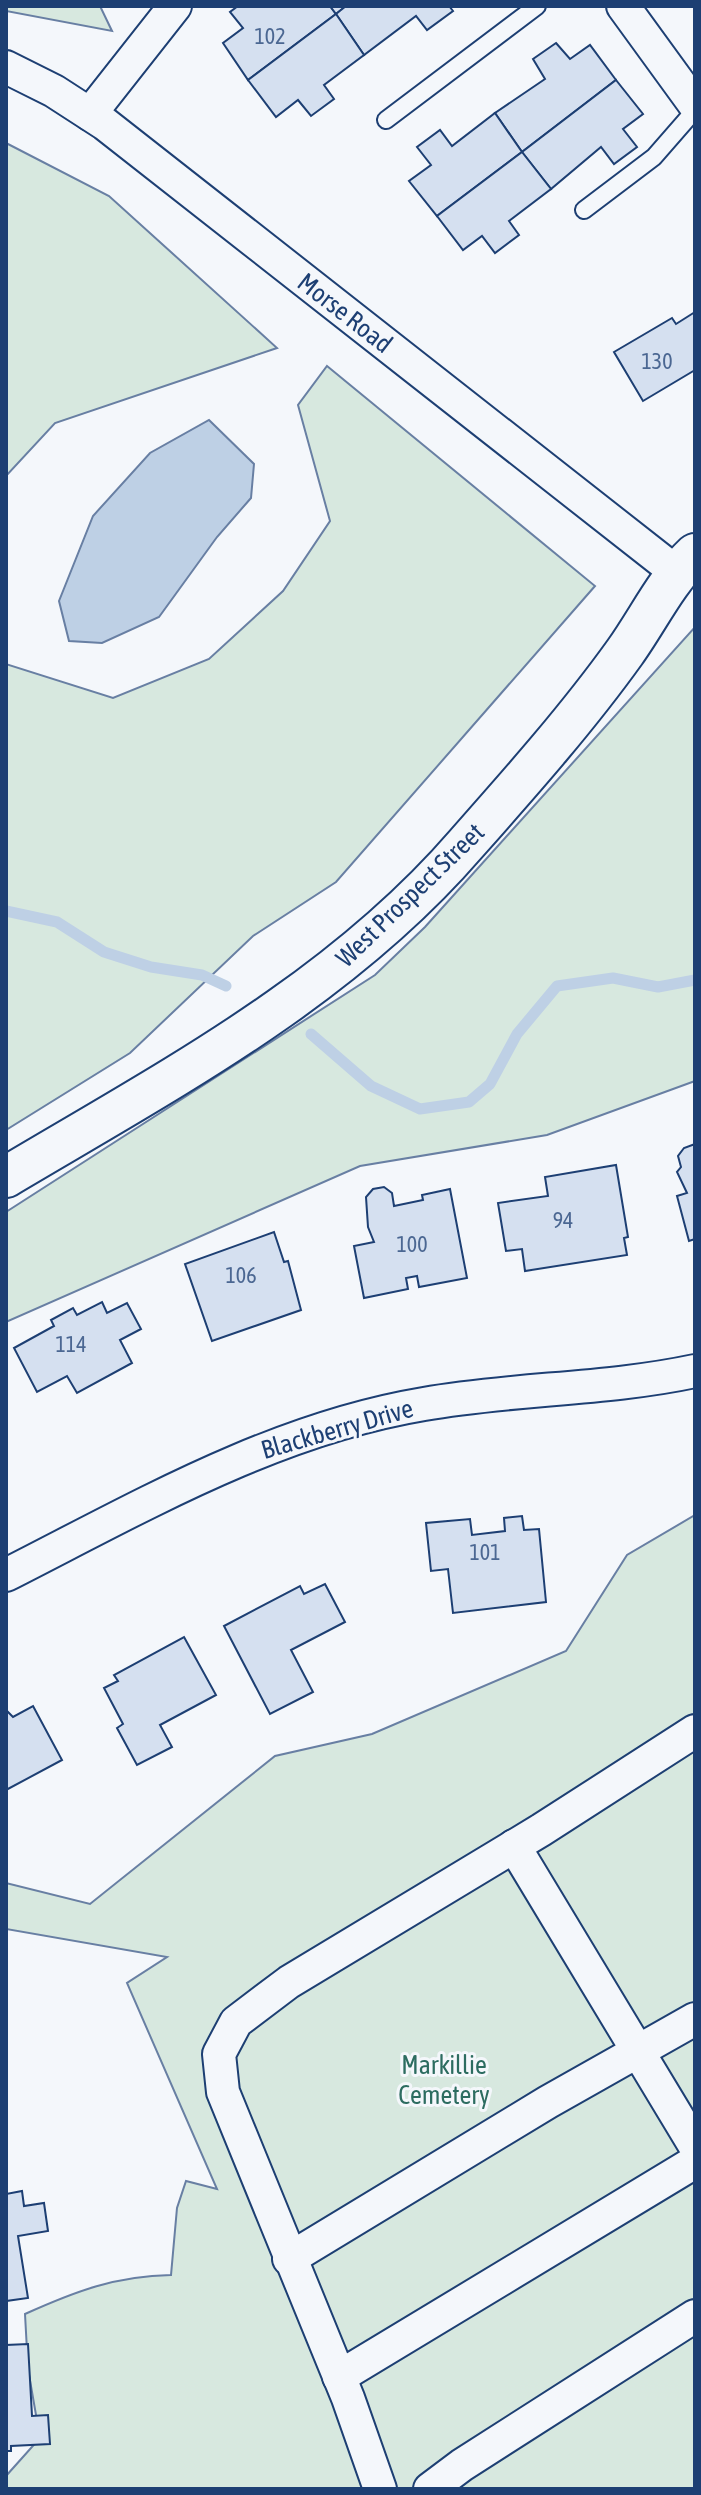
<svg xmlns="http://www.w3.org/2000/svg" width="701" height="2495" viewBox="0 0 701 2495" font-family="'Asap Condensed',sans-serif">
<style>
.green{fill:#d7e8df;stroke:#687fa3;stroke-width:2}
.water{fill:#bed0e5;stroke:#687fa3;stroke-width:2}
.lines{fill:none;stroke-linecap:round;stroke-linejoin:round}
.stream{stroke:#bed0e5;stroke-width:11}
.building{fill:#d5e0f0;stroke:#1d3f73;stroke-width:2}
.service-casing{stroke:#1d3f73;stroke-width:20}
.minor-casing{stroke:#1d3f73;stroke-width:36}
.tertiary-casing{stroke:#1d3f73;stroke-width:44}
.service{stroke:#f4f7fb;stroke-width:16}
.minor{stroke:#f4f7fb;stroke-width:32}
.tertiary{stroke:#f4f7fb;stroke-width:40}
.labels{text-anchor:middle;stroke-width:6;stroke-linejoin:round;paint-order:stroke}
.number-label{font-size:22px;fill:#4b6792}
.street-label{font-size:26px;fill:#1d3f73;stroke:#f4f7fb}
.park-label{font-size:26px;fill:#2c6c60;stroke:#f4f7fb}
</style>
<rect width="100%" height="100%" fill="#f4f7fb"/>
<g class="green">
<polygon points="6,6 100,6 112,31 6,11"/>
<polygon points="6,143 109,196 277,348 55,423 6,476"/>
<polygon points="327,366 595,586 336,882 253,936 130,1053 6,1130 6,664 113,698 209,659 283,591 330,521 298,405"/>
<polygon points="695,627 695,1081 547,1135 360,1166 6,1322 6,1212 375,975 425,927"/>
<path d="M 695,1515 L 695,2489 L 6,2489 L 6,2476 L 40,2438 L 28,2369 L 25,2314 C 76,2291 116,2276 171,2275 L 177,2208 L 186,2181 L 217,2189 L 127,1983 L 167,1957 L 6,1929 L 6,1883 L 90,1904 L 275,1756 L 372,1734 L 566,1651 L 627,1555 Z"/>
</g>
<polygon class="water" points="209,420 254,464 251,498 217,537 159,617 102,643 69,641 59,601 93,516 150,453"/>
<g class="lines">
<g class="stream">
<polyline points="6,911 57,922 104,952 151,967 202,975 226,986"/>
<polyline points="311,1034 371,1086 420,1109 469,1102 490,1084 517,1034 557,986 613,978 658,987 695,980"/>
</g>
</g>
<g class="building">
<polygon points="238,6 330,6 336,14 248,80 223,43 243,28 230,12"/>
<polygon points="330,6 346,6 336,14"/>
<polygon points="346,6 449,6 453,11 427,30 416,16 364,55 336,14"/>
<polygon points="336,14 364,55 324,85 334,99 311,116 298,100 276,117 248,80"/>
<polygon points="556,43 570,59 590,45 616,80 522,152 495,113 545,79 533,59"/>
<polygon points="616,80 643,114 623,129 637,147 614,164 601,147 551,189 522,152"/>
<polygon points="495,113 522,152 437,216 409,181 431,165 417,147 440,130 452,146"/>
<polygon points="522,152 551,189 509,221 519,235 495,253 482,236 463,250 437,216"/>
<polygon points="695,312 695,370 643,401 614,352 672,318 676,324"/>
<polygon points="695,1144 695,1239 689,1241 677,1196 687,1193 677,1172 681,1167 678,1156 684,1148"/>
<polygon points="616,1165 628,1237 624,1238 627,1255 525,1271 522,1249 506,1251 498,1203 548,1196 545,1177"/>
<polygon points="384,1187 392,1193 394,1206 423,1200 422,1195 450,1189 467,1278 419,1287 417,1276 406,1278 408,1289 364,1298 354,1246 374,1242 368,1227 366,1197 373,1189"/>
<polygon points="274,1232 284,1262 288,1261 301,1310 212,1341 185,1264"/>
<polygon points="102,1302 107,1313 127,1303 141,1329 120,1340 132,1363 77,1393 67,1376 37,1392 14,1348 54,1326 51,1320 73,1308 77,1315"/>
<polygon points="522,1516 524,1530 539,1529 546,1602 453,1613 448,1569 431,1571 426,1523 470,1519 472,1535 505,1531 504,1518"/>
<polygon points="325,1584 345,1622 291,1650 313,1692 270,1714 224,1626 300,1586 304,1594"/>
<polygon points="184,1637 216,1695 160,1725 172,1747 137,1765 117,1728 123,1724 104,1688 118,1681 114,1675"/>
<polygon points="33,1706 62,1760 6,1790 6,1710 13,1717"/>
<polygon points="22,2191 24,2206 44,2203 48,2231 18,2236 28,2298 6,2301 6,2194"/>
<polygon points="28,2344 32,2416 48,2415 50,2444 11,2446 11,2451 6,2451 6,2345"/>
</g>
<g class="lines">
<g class="service-casing">
<g id="service">
<polyline points="386,120 537,6"/>
<polyline points="584,210 654,157 695,110"/>
</g>
</g>
<g class="minor-casing">
<g id="minor">
<polyline points="623,6 695,105"/>
<polyline points="6,67 54,91 105,124 676,572"/>
<polyline points="90,114 175,6"/>
<path d="M 6,1575 C 140,1507 274,1429 424,1404 C 514,1388 606,1390 695,1371"/>
<polyline points="514,1846 695,2146"/>
<polyline points="289,2259 548,2102 695,2019"/>
<polyline points="339,2377 695,2162"/>
<polyline points="380,2489 348,2398 223,2092 219,2054 236,2022 289,1982 541,1830 695,1731"/>
<polyline points="430,2489 462,2465 695,2316"/>
</g>
</g>
<g class="tertiary-casing">
<path id="tertiary" d="M 6,1177 C 169,1080 340,990 466,844 C 520,783 577,719 625,652 C 648,620 666,581 695,554"/>
</g>
<use href="#service" class="service"/>
<use href="#minor" class="minor"/>
<use href="#tertiary" class="tertiary"/>
</g>
<g class="labels">
<g class="number-label">
<text x="270" y="44">102</text>
<text x="657" y="369">130</text>
<text x="563" y="1228">94</text>
<text x="412" y="1252">100</text>
<text x="241" y="1283">106</text>
<text x="71" y="1352">114</text>
<text x="485" y="1560">101</text>
</g>
<g class="street-label">
<text transform="translate(345 313) rotate(38)" y="9">Morse Road</text>
<text transform="translate(410 895) rotate(-44)" y="9">West Prospect Street</text>
<text transform="translate(337 1429) rotate(-16)" y="9">Blackberry Drive</text>
</g>
<g class="park-label">
<text x="444" y="2074">Markillie<tspan x="444" dy="30">Cemetery</tspan></text>
</g>
</g>
<rect width="701" height="2495" fill="none" stroke="#1d3f73" stroke-width="16"/>
</svg>
